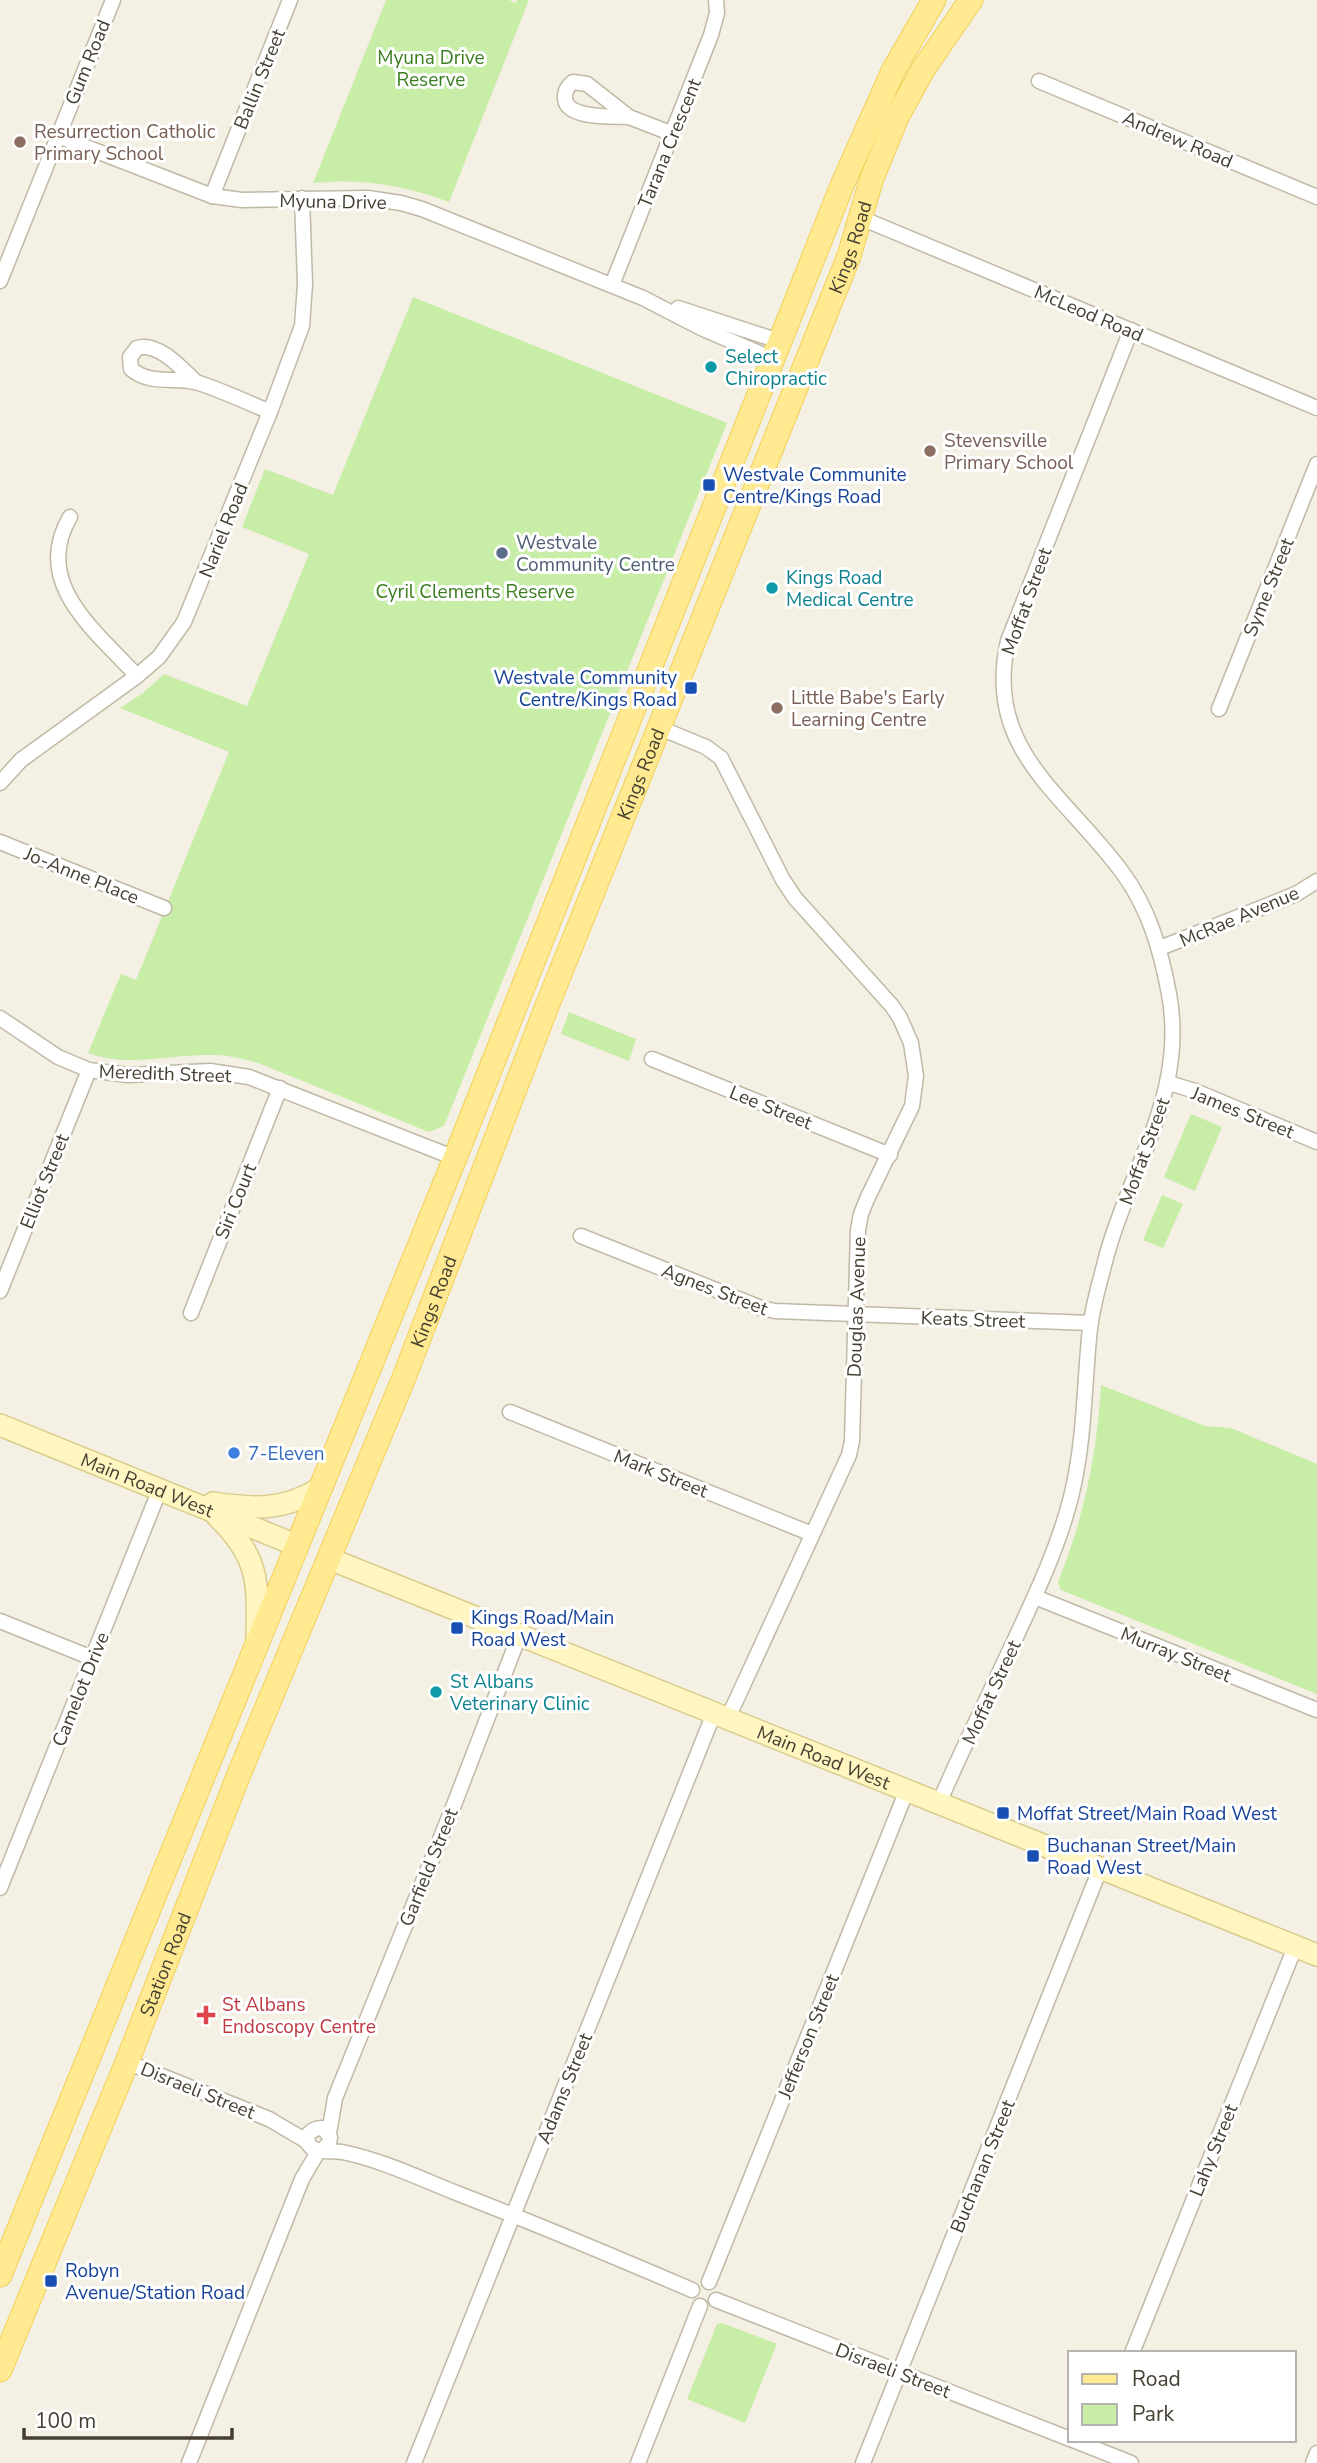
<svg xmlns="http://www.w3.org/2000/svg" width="1317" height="2463" viewBox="0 0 1317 2463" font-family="'Nunito Sans',sans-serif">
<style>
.green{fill:#c7eda7}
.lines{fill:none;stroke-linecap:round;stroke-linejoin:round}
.street-casing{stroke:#c0b9a5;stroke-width:17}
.secondary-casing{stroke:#d9cc8d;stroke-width:24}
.primary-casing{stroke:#f1d054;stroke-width:25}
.street{stroke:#fff;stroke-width:14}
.secondary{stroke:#fff6c2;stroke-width:21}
.primary{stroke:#ffea91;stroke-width:23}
.education-dot{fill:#8d6e63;stroke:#fff;stroke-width:2.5}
.culture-dot{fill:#0f9aa8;stroke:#fff;stroke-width:2.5}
.transit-dot{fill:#1a4fb4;stroke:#fff;stroke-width:2.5}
.service-dot{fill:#5c6f8a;stroke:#fff;stroke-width:2.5}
.shop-dot{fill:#3f7fe0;stroke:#fff;stroke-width:2.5}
.health-dot{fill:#e0444e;stroke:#fff;stroke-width:2.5}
.labels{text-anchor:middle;stroke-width:6;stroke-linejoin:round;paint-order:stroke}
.park-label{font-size:19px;fill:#3b7e20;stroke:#fff}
.street-label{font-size:19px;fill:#464033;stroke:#fff}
.education-label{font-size:19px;fill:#785e54;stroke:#fff;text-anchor:start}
.culture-label{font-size:19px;fill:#0d838f;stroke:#fff;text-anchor:start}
.transit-label{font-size:19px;fill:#164399;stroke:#fff;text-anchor:start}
.service-label{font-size:19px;fill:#4e5e75;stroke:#fff;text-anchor:start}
.shop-label{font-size:19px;fill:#366cbe;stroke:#fff;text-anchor:start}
.health-label{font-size:19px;fill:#be3a42;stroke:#fff;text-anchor:start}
</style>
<rect width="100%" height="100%" fill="#f4f0e3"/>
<g class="green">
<path d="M 386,0 L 509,0 L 516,3 L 517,0 L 529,0 L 449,202 C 404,185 361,178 313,183 Z"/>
<path d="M 413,297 L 727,423 L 444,1126 L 429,1132 L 258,1063 C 240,1058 222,1054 203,1055 C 164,1056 126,1067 88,1053 L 121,974 L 136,980 L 229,752 L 120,708 L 143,693 L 164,674 L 247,706 L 309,554 L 242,527 L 265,469 L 333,495 Z"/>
<polygon points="569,1012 636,1039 629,1061 561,1034"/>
<polygon points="1191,1114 1222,1127 1195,1191 1164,1177"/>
<polygon points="1162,1195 1183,1204 1163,1248 1143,1240"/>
<path d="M 1101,1385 L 1205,1426 L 1231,1428 L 1317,1464 L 1317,1694 L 1061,1590 L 1058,1582 C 1084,1518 1097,1454 1101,1385 Z"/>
<polygon points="722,2323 777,2344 745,2423 687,2399 717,2324"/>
</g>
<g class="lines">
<g class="street-casing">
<g id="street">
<polyline points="1039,81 1317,197"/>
<path d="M 629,117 C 614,116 563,120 565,96 C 565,90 568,86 573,82 L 587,84 L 629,117 L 673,134"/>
<polyline points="58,136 212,196 242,200 368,198 401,203 422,209 643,298 701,328 773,359"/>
<polyline points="212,196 290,0"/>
<polyline points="861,218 1317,408"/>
<polyline points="0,281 113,0"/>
<polyline points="612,285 711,35 717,13 716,0"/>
<polyline points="678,308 779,341"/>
<path d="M 196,382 C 182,369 158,341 137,348 L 130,357 L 131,369 C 151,386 176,376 199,383 C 223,391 247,402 270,412"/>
<path d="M 70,517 C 31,583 96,631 137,676"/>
<polyline points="1219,709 1317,464"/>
<polyline points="660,728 706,747 721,758 783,880 795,898 892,1006 900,1018 911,1043 916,1076 912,1106 867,1199 861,1214 858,1230 852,1441 849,1455 728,1718"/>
<polyline points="0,783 21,760 137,676 159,657 184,622 270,412 302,326 305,284 302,198"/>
<polyline points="0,842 164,908"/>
<polyline points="1160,948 1296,894 1317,881"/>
<polyline points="0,1018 58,1057 89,1070 128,1075 210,1071 249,1077 455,1158"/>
<polyline points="652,1059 890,1155"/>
<polyline points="1169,1083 1195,1091 1317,1142"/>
<polyline points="581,1236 761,1308 775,1311 1091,1323"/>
<polyline points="0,1291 89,1070"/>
<polyline points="191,1313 280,1088"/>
<polyline points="510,1412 812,1534"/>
<polyline points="1035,1597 1317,1710"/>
<polyline points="0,1621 92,1658"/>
<path d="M 939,1803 C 963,1747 990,1693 1016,1637 C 1037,1592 1059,1545 1071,1497 C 1085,1441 1084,1384 1090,1328 C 1093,1303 1101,1278 1107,1254 C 1132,1164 1187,1092 1169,994 C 1161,951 1149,908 1122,872 C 1065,794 983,750 1008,641 L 1131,330"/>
<polyline points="0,1888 160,1489"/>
<polyline points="127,2062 269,2119 308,2142"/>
<polyline points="329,2133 335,2098 452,1810 519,1636"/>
<path d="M 323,2149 L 329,2144 L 330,2137 L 323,2128 C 313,2127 300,2137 311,2147 C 317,2153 334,2150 342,2152 C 382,2160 421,2179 459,2194 C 537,2224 615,2257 692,2290"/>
<polyline points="709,2282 907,1790"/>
<polyline points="716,2300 1070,2439"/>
<polyline points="1132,2353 1295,1947"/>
<polyline points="1073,2440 1131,2463"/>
<polyline points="189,2463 302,2179 319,2150"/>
<polyline points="414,2463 714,1713"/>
<polyline points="638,2463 700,2306"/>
<polyline points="863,2463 1100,1869"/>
<polyline points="1313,2463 1317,2453"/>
</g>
</g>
<g class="secondary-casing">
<g id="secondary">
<path id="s1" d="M 0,1425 L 296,1545"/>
<path d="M 213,1503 C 253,1509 283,1511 319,1489"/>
<path d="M 217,1516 C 260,1558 258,1582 257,1639"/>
<path id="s2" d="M 330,1559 L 1317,1955"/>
</g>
</g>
<g class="primary-casing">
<g id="primary">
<polyline points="0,2275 455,1158 843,183 893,71 934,0"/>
<path id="s3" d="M 0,2370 L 127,2062 L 239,1774 L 403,1380 L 547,1006 L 849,256 L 872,178 L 897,117 L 924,68 L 971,0"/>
</g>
</g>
<use href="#street" class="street"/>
<use href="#secondary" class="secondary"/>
<use href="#primary" class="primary"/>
</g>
<g class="education-dot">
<circle cx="20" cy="142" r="7"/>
<circle cx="930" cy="451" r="7"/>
<circle cx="777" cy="708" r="7"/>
</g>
<g class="culture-dot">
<circle cx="711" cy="367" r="7"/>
<circle cx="772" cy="588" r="7"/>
<circle cx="436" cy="1692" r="7"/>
</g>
<g class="transit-dot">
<rect x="702" y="478" width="14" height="14" rx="3.5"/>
<rect x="684" y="681" width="14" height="14" rx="3.5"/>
<rect x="450" y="1621" width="14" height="14" rx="3.5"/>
<rect x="996" y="1806" width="14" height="14" rx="3.5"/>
<rect x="1026" y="1849" width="14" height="14" rx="3.5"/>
<rect x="44" y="2274" width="14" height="14" rx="3.5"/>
</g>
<circle class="service-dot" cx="502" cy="553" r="7"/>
<circle class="shop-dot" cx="234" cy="1453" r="7"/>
<path class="health-dot" d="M202.5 2004.5h7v7h7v7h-7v7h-7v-7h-7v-7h7z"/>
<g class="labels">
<g class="park-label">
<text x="431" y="64">Myuna Drive<tspan x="431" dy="22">Reserve</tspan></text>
<text x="475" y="598">Cyril Clements Reserve</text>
</g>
<g class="street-label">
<text transform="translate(87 62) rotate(-68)" y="7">Gum Road</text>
<text transform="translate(259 79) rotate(-68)" y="7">Ballin Street</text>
<text transform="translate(1178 139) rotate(23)" y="7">Andrew Road</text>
<text transform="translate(669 143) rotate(-68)" y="7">Tarana Crescent</text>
<text transform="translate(333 201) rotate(1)" y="7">Myuna Drive</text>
<text dy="7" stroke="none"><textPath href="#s3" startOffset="2287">Kings Road</textPath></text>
<text transform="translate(1089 313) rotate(23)" y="7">McLeod Road</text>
<text transform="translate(223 530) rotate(-68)" y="7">Nariel Road</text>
<text transform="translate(1268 587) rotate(-68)" y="7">Syme Street</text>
<text transform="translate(1026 601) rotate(-70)" y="7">Moffat Street</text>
<text dy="7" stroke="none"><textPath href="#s3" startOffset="1720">Kings Road</textPath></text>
<text transform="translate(82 875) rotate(22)" y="7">Jo-Anne Place</text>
<text transform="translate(1239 916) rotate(-23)" y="7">McRae Avenue</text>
<text transform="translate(165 1073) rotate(2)" y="7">Meredith Street</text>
<text transform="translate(771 1107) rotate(22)" y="7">Lee Street</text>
<text transform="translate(1243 1112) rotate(22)" y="7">James Street</text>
<text transform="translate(1144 1151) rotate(-70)" y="7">Moffat Street</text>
<text transform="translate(44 1181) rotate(-68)" y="7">Elliot Street</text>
<text transform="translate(235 1201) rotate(-68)" y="7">Siri Court</text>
<text transform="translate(715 1289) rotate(21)" y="7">Agnes Street</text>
<text dy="7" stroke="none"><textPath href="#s3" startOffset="1153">Kings Road</textPath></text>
<text transform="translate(856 1307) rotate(-88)" y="7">Douglas Avenue</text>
<text transform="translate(973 1319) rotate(2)" y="7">Keats Street</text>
<text transform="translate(661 1473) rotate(22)" y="7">Mark Street</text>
<text dy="7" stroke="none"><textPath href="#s1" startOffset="159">Main Road West</textPath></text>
<text transform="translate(1176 1654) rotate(22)" y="7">Murray Street</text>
<text transform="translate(80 1689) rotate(-68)" y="7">Camelot Drive</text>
<text transform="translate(991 1692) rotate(-65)" y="7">Moffat Street</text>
<text dy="7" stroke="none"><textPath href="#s2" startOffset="532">Main Road West</textPath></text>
<text transform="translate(428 1867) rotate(-68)" y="7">Garfield Street</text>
<text dy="7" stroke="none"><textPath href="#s3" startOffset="438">Station Road</textPath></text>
<text transform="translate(808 2036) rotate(-68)" y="7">Jefferson Street</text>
<text transform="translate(564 2088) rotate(-68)" y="7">Adams Street</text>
<text transform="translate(198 2090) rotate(22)" y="7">Disraeli Street</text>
<text transform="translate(1213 2150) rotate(-68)" y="7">Lahy Street</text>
<text transform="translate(982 2166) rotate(-68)" y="7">Buchanan Street</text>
<text transform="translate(893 2370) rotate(21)" y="7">Disraeli Street</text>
</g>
<g class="education-label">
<text x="34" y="138">Resurrection Catholic<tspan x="34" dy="22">Primary School</tspan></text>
<text x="944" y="447">Stevensville<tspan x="944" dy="22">Primary School</tspan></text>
<text x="791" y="704">Little Babe's Early<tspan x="791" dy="22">Learning Centre</tspan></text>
</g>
<g class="culture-label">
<text x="725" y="363">Select<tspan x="725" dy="22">Chiropractic</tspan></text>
<text x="786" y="584">Kings Road<tspan x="786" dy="22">Medical Centre</tspan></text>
<text x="450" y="1688">St Albans<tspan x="450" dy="22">Veterinary Clinic</tspan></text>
</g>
<g class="transit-label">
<text x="723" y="481">Westvale Communite<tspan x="723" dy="22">Centre/Kings Road</tspan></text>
<text x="677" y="684" text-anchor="end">Westvale Community<tspan x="677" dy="22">Centre/Kings Road</tspan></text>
<text x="471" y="1624">Kings Road/Main<tspan x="471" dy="22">Road West</tspan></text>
<text x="1017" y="1820">Moffat Street/Main Road West</text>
<text x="1047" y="1852">Buchanan Street/Main<tspan x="1047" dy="22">Road West</tspan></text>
<text x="65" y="2277">Robyn<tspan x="65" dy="22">Avenue/Station Road</tspan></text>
</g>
<g class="service-label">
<text x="516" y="549">Westvale<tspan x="516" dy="22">Community Centre</tspan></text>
</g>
<g class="shop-label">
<text x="248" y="1460">7-Eleven</text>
</g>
<g class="health-label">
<text x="222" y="2011">St Albans<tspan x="222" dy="22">Endoscopy Centre</tspan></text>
</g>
</g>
<rect x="1068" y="2351" width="228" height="91" fill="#ffffff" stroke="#b5b3ad" stroke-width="2"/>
<rect x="1082" y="2374" width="35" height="10" fill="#ffea91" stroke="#b5b3ad" stroke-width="2"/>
<text x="1132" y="2386" font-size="21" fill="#464033">Road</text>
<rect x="1082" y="2404" width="35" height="21" fill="#c7eda7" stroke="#b5b3ad" stroke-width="2"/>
<text x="1132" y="2421" font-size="21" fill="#464033">Park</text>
<path d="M24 2428v10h208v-10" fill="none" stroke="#464033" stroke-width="3.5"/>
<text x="35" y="2428" font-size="21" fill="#464033" stroke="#ffffff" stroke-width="5" paint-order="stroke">100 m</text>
</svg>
